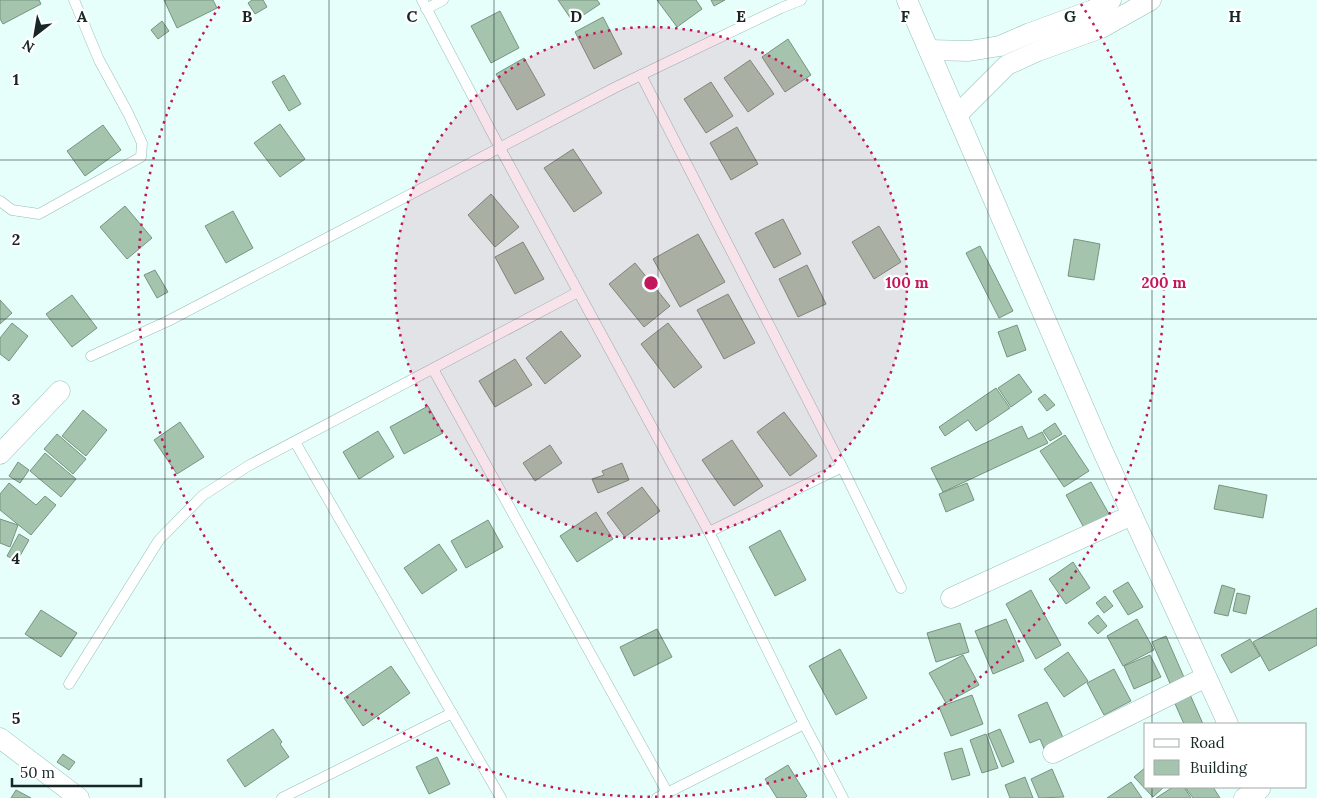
<svg xmlns="http://www.w3.org/2000/svg" width="1317" height="798" viewBox="0 0 1317 798" font-family="Lora,serif">
<style>
.building{fill:#a5c4ae;stroke:#77947f}
.lines{fill:none;stroke-linecap:round;stroke-linejoin:round}
.service-casing{stroke:#95beb8;stroke-width:11}
.minor-casing{stroke:#95beb8;stroke-width:21}
.service{stroke:#fff;stroke-width:10}
.minor{stroke:#fff;stroke-width:20}
.grid{fill:none;stroke:#172725;stroke-width:1;stroke-opacity:0.55}
.ring{fill:none;stroke:#c2185b;stroke-width:2.5;stroke-dasharray:2.5 5}
.grid-label{font-size:16px;text-anchor:middle;font-weight:bold;fill:#172725;stroke:#fff;stroke-width:4.5;stroke-linejoin:round;paint-order:stroke}
.centre{fill:#c2185b;stroke:#fff;stroke-width:2.5}
.ring-label{font-size:15px;text-anchor:middle;font-weight:bold;fill:#c2185b;stroke:#fff;stroke-width:4.5;stroke-linejoin:round;paint-order:stroke}
</style>
<rect width="100%" height="100%" fill="#e6fffb"/>
<g class="building">
<polygon points="0,0 39,0 41,4 3,24 0,19"/>
<polygon points="164,0 213,0 217,8 177,28"/>
<polygon points="252,0 263,0 267,7 255,14 248,3"/>
<polygon points="558,0 597,0 600,4 573,22"/>
<polygon points="657,0 696,0 702,9 677,27"/>
<polygon points="711,0 725,0 714,6"/>
<polygon points="500,11 519,48 491,63 471,26"/>
<polygon points="603,17 622,54 594,69 575,32"/>
<polygon points="162,21 169,31 158,39 151,30"/>
<polygon points="788,39 811,75 785,92 762,57"/>
<polygon points="524,58 545,95 517,110 496,74"/>
<polygon points="750,60 774,94 748,112 724,78"/>
<polygon points="284,75 301,104 289,111 272,82"/>
<polygon points="711,82 733,116 706,133 684,99"/>
<polygon points="280,124 305,159 280,177 254,143"/>
<polygon points="103,125 121,150 85,176 67,151"/>
<polygon points="737,127 758,164 731,180 710,143"/>
<polygon points="573,149 602,193 574,212 544,168"/>
<polygon points="491,194 519,227 495,247 468,215"/>
<polygon points="125,206 152,238 127,259 100,227"/>
<polygon points="233,211 253,248 226,263 205,226"/>
<polygon points="783,219 801,254 774,268 755,233"/>
<polygon points="879,226 901,262 874,279 852,242"/>
<polygon points="698,234 725,282 680,307 653,259"/>
<polygon points="1074,239 1100,244 1094,280 1068,276"/>
<polygon points="523,242 544,279 515,294 495,257"/>
<polygon points="980,246 1013,311 999,318 966,253"/>
<polygon points="635,263 670,306 644,327 609,284"/>
<polygon points="807,265 826,304 798,317 779,279"/>
<polygon points="155,270 168,292 157,298 144,275"/>
<polygon points="728,294 755,343 724,359 697,310"/>
<polygon points="72,295 97,328 72,347 46,314"/>
<polygon points="0,300 12,313 0,324"/>
<polygon points="12,323 28,336 9,361 0,354 0,338"/>
<polygon points="668,323 702,367 674,388 641,344"/>
<polygon points="1017,325 1026,350 1007,357 998,332"/>
<polygon points="561,331 581,356 545,384 526,358"/>
<polygon points="515,359 532,385 495,407 479,381"/>
<polygon points="1019,374 1032,392 1011,407 998,388"/>
<polygon points="996,388 1010,408 976,431 968,420 945,436 939,427"/>
<polygon points="1045,394 1055,405 1047,411 1038,399"/>
<polygon points="428,406 443,433 404,454 390,427"/>
<polygon points="83,410 107,430 86,456 62,436"/>
<polygon points="784,412 817,456 790,476 757,432"/>
<polygon points="180,422 204,457 177,474 154,440"/>
<polygon points="1055,423 1062,434 1050,441 1043,431"/>
<polygon points="1022,426 1028,439 1042,432 1048,443 943,492 931,468"/>
<polygon points="378,431 394,457 359,479 343,452"/>
<polygon points="57,434 86,459 73,474 44,449"/>
<polygon points="1065,435 1089,471 1064,487 1040,451"/>
<polygon points="732,440 763,486 734,506 702,460"/>
<polygon points="550,445 562,463 535,481 523,463"/>
<polygon points="45,453 76,479 61,497 30,471"/>
<polygon points="18,462 29,470 20,483 9,476"/>
<polygon points="622,463 629,480 598,493 592,479 604,475 602,471"/>
<polygon points="1091,482 1113,521 1088,535 1066,495"/>
<polygon points="9,483 36,505 45,496 56,505 31,535 0,510 0,494"/>
<polygon points="967,483 974,500 946,512 939,494"/>
<polygon points="1219,485 1267,495 1263,518 1214,509"/>
<polygon points="642,487 660,511 625,537 607,513"/>
<polygon points="596,512 613,539 577,562 560,536"/>
<polygon points="0,519 18,525 10,547 0,543"/>
<polygon points="488,520 503,547 466,568 451,541"/>
<polygon points="780,530 806,580 775,596 749,547"/>
<polygon points="19,534 29,540 17,561 7,556"/>
<polygon points="439,544 457,570 422,594 404,568"/>
<polygon points="1073,562 1090,588 1066,604 1049,579"/>
<polygon points="1128,582 1143,607 1128,615 1113,591"/>
<polygon points="1222,585 1235,589 1228,616 1214,613"/>
<polygon points="1031,590 1061,645 1036,659 1006,604"/>
<polygon points="1237,593 1250,596 1246,614 1233,611"/>
<polygon points="1105,596 1113,606 1104,613 1096,603"/>
<polygon points="1317,608 1317,645 1269,671 1253,642"/>
<polygon points="41,610 77,633 61,657 25,634"/>
<polygon points="1098,615 1107,626 1098,634 1088,623"/>
<polygon points="1006,619 1024,661 993,674 975,631"/>
<polygon points="1137,619 1154,650 1123,666 1107,636"/>
<polygon points="960,623 969,652 936,662 927,633"/>
<polygon points="657,629 672,657 634,676 620,647"/>
<polygon points="1166,636 1186,682 1172,688 1152,642"/>
<polygon points="1250,639 1260,656 1231,673 1221,655"/>
<polygon points="840,649 867,698 836,715 809,666"/>
<polygon points="1068,652 1088,681 1064,697 1044,669"/>
<polygon points="963,655 979,685 946,703 929,673"/>
<polygon points="1150,655 1161,677 1134,689 1124,666"/>
<polygon points="391,666 410,693 363,726 344,698"/>
<polygon points="1114,669 1131,701 1104,715 1087,683"/>
<polygon points="1188,690 1203,724 1184,724 1172,697"/>
<polygon points="972,695 983,724 951,736 939,707"/>
<polygon points="1047,702 1065,742 1045,751 1040,739 1030,743 1018,715"/>
<polygon points="273,729 282,742 280,744 289,757 245,787 227,760"/>
<polygon points="1000,729 1014,762 1002,767 988,734"/>
<polygon points="986,734 998,768 982,773 970,740"/>
<polygon points="962,748 970,775 952,780 944,753"/>
<polygon points="63,754 75,762 69,770 57,762"/>
<polygon points="437,757 450,784 429,794 416,767"/>
<polygon points="788,765 807,796 805,798 777,798 765,779"/>
<polygon points="1146,767 1146,787 1164,787 1153,797 1134,777"/>
<polygon points="1052,769 1064,797 1039,798 1031,779"/>
<polygon points="1025,777 1033,798 1010,798 1005,785"/>
<polygon points="1131,782 1142,798 1107,798"/>
<polygon points="1173,787 1184,787 1191,798 1156,798"/>
<polygon points="1185,787 1213,787 1220,798 1193,798"/>
<polygon points="16,790 31,798 11,798"/>
</g>
<g class="lines">
<g class="service-casing">
<g id="service">
<polyline points="422,0 500,148 709,532 804,724 843,798"/>
<polyline points="426,9 443,0"/>
<polyline points="641,75 842,467 901,588"/>
<polyline points="0,201 12,210 39,214 141,157 142,143 128,113 99,60 74,0"/>
<polyline points="91,356 168,321 616,87 781,8 801,0"/>
<polyline points="433,369 667,792"/>
<polyline points="295,442 501,798"/>
<polyline points="709,532 842,467"/>
<polyline points="69,684 159,540 202,496 248,466 578,292"/>
<polyline points="282,798 452,713"/>
<polyline points="657,798 804,724"/>
</g>
</g>
<g class="minor-casing">
<g id="minor">
<polyline points="907,0 1100,445 1228,724"/>
<polyline points="929,50 969,51 1000,46 1030,33 1093,10 1111,0"/>
<polyline points="957,115 1007,65 1038,51 1101,28 1151,0"/>
<polyline points="0,454 60,391"/>
<polyline points="951,598 1132,515"/>
<polyline points="0,738 79,798"/>
<polyline points="1053,753 1206,677"/>
<polyline points="1244,798 1260,789"/>
</g>
</g>
<use href="#service" class="service"/>
<use href="#minor" class="minor"/>
</g>
<path class="grid" d="M 165,0 L 165,798M 329,0 L 329,798M 494,0 L 494,798M 658,0 L 658,798M 823,0 L 823,798M 988,0 L 988,798M 1152,0 L 1152,724M 0,160 L 1317,160M 0,319 L 1317,319M 0,479 L 1317,479M 0,638 L 1317,638M 1152,787 L 1152,798"/>
<circle cx="651" cy="283" r="256" fill="#c2185b" fill-opacity=".12"/>
<g class="ring">
<circle cx="651" cy="283" r="256"/>
<path d="M1081 4A513 513 0 1 1 221 4"/>
</g>
<g class="grid-label">
<text x="82" y="22">A</text>
<text x="247" y="22">B</text>
<text x="412" y="22">C</text>
<text x="576" y="22">D</text>
<text x="741" y="22">E</text>
<text x="905" y="22">F</text>
<text x="1070" y="22">G</text>
<text x="1235" y="22">H</text>
<text x="16" y="85">1</text>
<text x="16" y="245">2</text>
<text x="16" y="405">3</text>
<text x="16" y="564">4</text>
<text x="16" y="724">5</text>
</g>
<circle cx="651" cy="283" r="8" class="centre"/>
<g class="ring-label">
<text x="907" y="288">100 m</text>
<text x="1164" y="288">200 m</text>
</g>
<rect x="1144" y="723" width="162" height="65" fill="#ffffff" stroke="#a2a9a8"/>
<rect x="1154" y="739" width="25" height="8" fill="#ffffff" stroke="#a2a9a8"/>
<text x="1190" y="748" font-size="15" fill="#172725">Road</text>
<rect x="1154" y="760" width="25" height="15" fill="#a5c4ae" stroke="#a2a9a8"/>
<text x="1190" y="773" font-size="15" fill="#172725">Building</text>
<g transform="translate(35 35) rotate(211)" stroke="#ffffff" stroke-width="4" paint-order="stroke">
<path d="M0-4L9 19L0 12L-9 19Z" fill="#172725"/>
<text y="-8" font-size="14" font-weight="bold" text-anchor="middle" fill="#172725">N</text>
</g>
<path d="M12 778v8h129v-8" fill="none" stroke="#172725" stroke-width="2.5"/>
<text x="20" y="778" font-size="15" fill="#172725" stroke="#ffffff" stroke-width="4" paint-order="stroke">50 m</text>
</svg>
